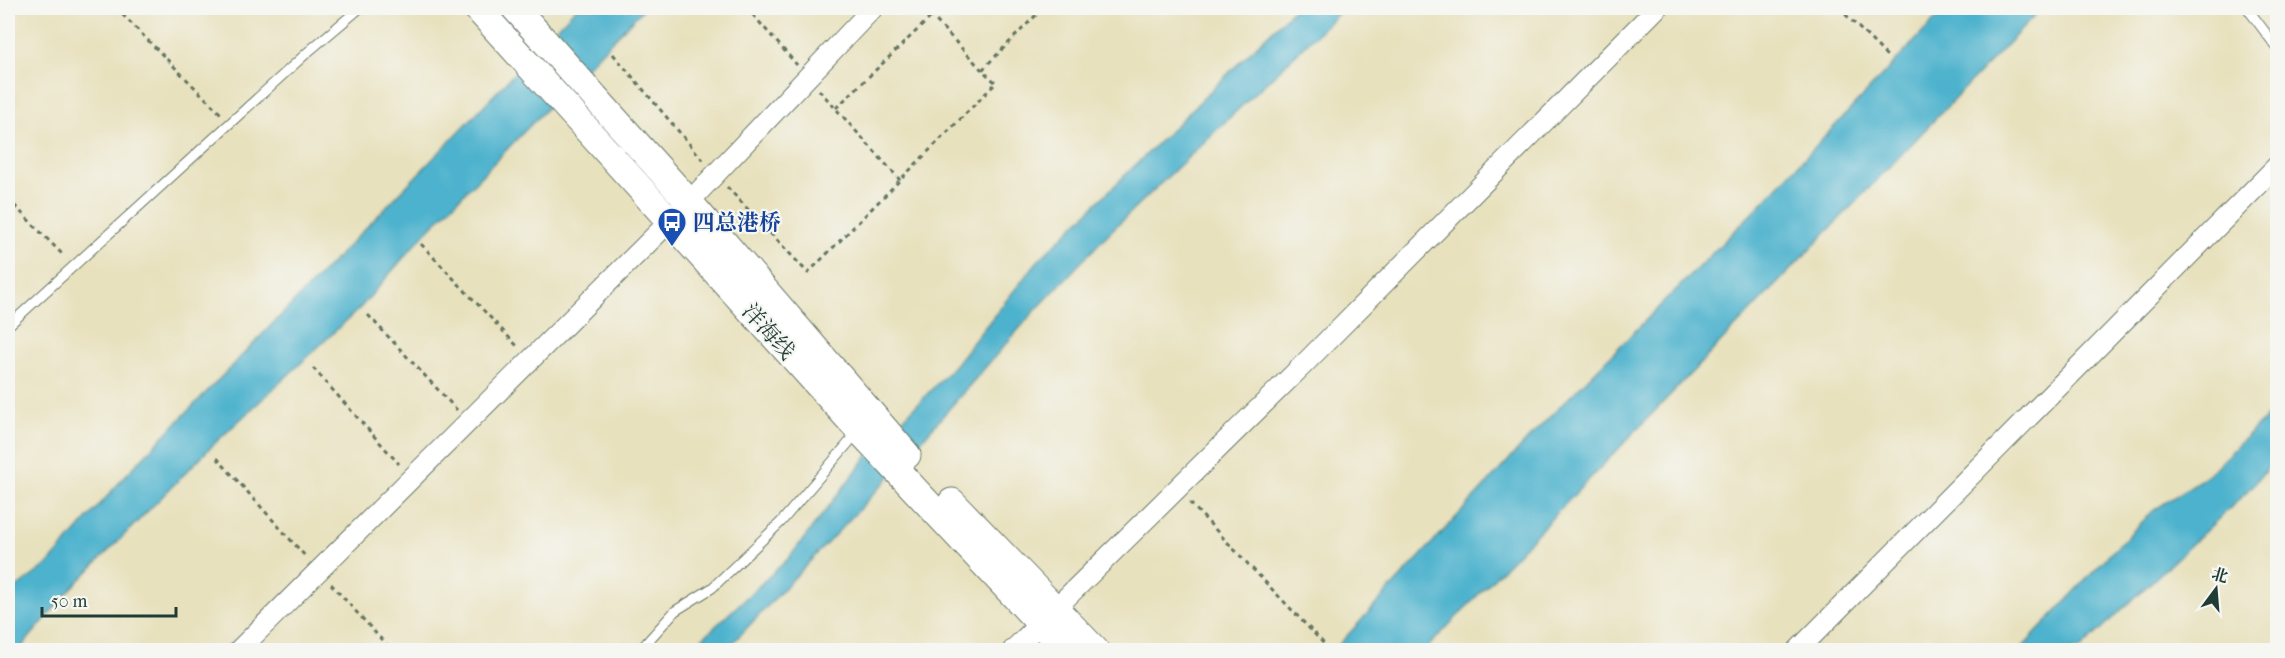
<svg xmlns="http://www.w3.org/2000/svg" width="2285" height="658" viewBox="0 0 2285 658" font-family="'IM FELL French Canon','Noto Serif SC',serif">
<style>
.water{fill:#4eb2cd;stroke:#367880;stroke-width:1.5}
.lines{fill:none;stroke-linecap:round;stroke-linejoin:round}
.service-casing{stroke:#657664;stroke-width:11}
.minor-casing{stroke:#657664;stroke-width:22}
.secondary-casing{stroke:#657664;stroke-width:29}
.path{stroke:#657664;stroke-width:3;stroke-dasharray:4.5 4.5;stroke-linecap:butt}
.service{stroke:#fff;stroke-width:9}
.minor{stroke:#fff;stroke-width:20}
.secondary{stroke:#fff;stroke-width:27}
.labels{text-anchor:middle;stroke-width:4.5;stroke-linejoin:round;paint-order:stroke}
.transit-label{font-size:22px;font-weight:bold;fill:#164399;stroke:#f6f6f2;text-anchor:start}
.street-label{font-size:22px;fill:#1f3d34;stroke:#f6f6f2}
</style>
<rect width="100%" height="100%" fill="#f6f6f2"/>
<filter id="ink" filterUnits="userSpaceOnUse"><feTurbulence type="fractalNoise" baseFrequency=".0167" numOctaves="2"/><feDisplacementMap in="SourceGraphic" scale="12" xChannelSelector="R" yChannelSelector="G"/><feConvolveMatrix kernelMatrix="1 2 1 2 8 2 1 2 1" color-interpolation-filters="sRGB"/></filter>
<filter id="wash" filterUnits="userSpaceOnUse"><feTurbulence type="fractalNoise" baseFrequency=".008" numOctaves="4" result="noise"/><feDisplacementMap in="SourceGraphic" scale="24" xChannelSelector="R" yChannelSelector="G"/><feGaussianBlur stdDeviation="1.35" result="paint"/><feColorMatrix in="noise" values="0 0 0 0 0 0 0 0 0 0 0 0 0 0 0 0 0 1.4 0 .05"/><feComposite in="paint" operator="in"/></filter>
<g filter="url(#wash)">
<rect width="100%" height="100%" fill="#e8e1bd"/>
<g class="water">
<polygon points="576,8 644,8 418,241 361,307 212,446 67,593 19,650 8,650 8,597 11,592 48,564 125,476 454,137"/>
<polygon points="1295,8 1344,8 1108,234 1033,313 884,483 726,650 690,650 789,558 866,458 954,366 1037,262"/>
<polygon points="1946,8 2042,8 1425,650 1334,650 1531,436 1764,201"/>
<polygon points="2277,406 2277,457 2249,490 2079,650 2020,650 2110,554 2154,510 2208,475"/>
</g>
</g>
<g filter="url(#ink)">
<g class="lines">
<g class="service-casing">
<g id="service">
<polyline points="2247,8 2278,49"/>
<polyline points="8,326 309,51 360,8"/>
<polyline points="640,650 675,611 712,588 781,522 857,433"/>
</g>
</g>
<g class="minor-casing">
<g id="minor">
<polyline points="239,650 689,202 873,8"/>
<polyline points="1013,650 1305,363 1657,8"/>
<polyline points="1798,650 2278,165"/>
</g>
</g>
<g class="secondary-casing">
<g id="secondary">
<polyline points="477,8 859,430 1065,650"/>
<polyline points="515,8 689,202 907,455"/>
<polyline points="952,502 1095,650"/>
</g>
</g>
<g class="path">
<polyline points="116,8 222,115"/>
<polyline points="747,8 797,65"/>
<polyline points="924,8 982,70"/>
<polyline points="1839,8 1888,57"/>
<polyline points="8,10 10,8"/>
<polyline points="613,54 703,160"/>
<polyline points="819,90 900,180"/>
<polyline points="836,108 932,16"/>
<polyline points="727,187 808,273 996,83 982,70 1043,8"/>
<polyline points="8,199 64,256"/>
<polyline points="421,244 519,348"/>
<polyline points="368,315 457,410"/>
<polyline points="313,368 399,464"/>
<polyline points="217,458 306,557"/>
<polyline points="1190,503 1328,648"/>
<polyline points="331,584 391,650"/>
</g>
<use href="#service" class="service"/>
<use href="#minor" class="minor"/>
<use href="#secondary" class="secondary"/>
</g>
</g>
<defs>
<g id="bus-pin" transform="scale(1.5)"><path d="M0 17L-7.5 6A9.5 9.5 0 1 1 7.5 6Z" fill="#1a4fb4" stroke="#f6f6f2"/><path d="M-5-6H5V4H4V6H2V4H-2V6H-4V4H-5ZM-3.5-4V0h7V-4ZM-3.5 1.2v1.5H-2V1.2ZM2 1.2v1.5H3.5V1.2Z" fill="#fff"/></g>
</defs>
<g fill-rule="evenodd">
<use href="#bus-pin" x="672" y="222"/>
</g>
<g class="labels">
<g class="transit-label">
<text x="693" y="230">四总港桥</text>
</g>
<g class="street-label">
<text transform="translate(769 331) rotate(48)" y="8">洋海线</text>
</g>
</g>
<rect width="2285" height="658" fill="none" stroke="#f6f6f2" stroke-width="30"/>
<g transform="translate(2216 589) rotate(16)" stroke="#f6f6f2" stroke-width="4.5" paint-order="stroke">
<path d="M0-4.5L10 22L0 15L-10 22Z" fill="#1f3d34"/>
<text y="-9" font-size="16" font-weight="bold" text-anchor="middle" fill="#1f3d34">北</text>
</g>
<path d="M42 607v9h134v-9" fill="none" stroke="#1f3d34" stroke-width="3"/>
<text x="51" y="607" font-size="18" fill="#1f3d34" stroke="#f6f6f2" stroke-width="4.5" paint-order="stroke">50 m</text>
</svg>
